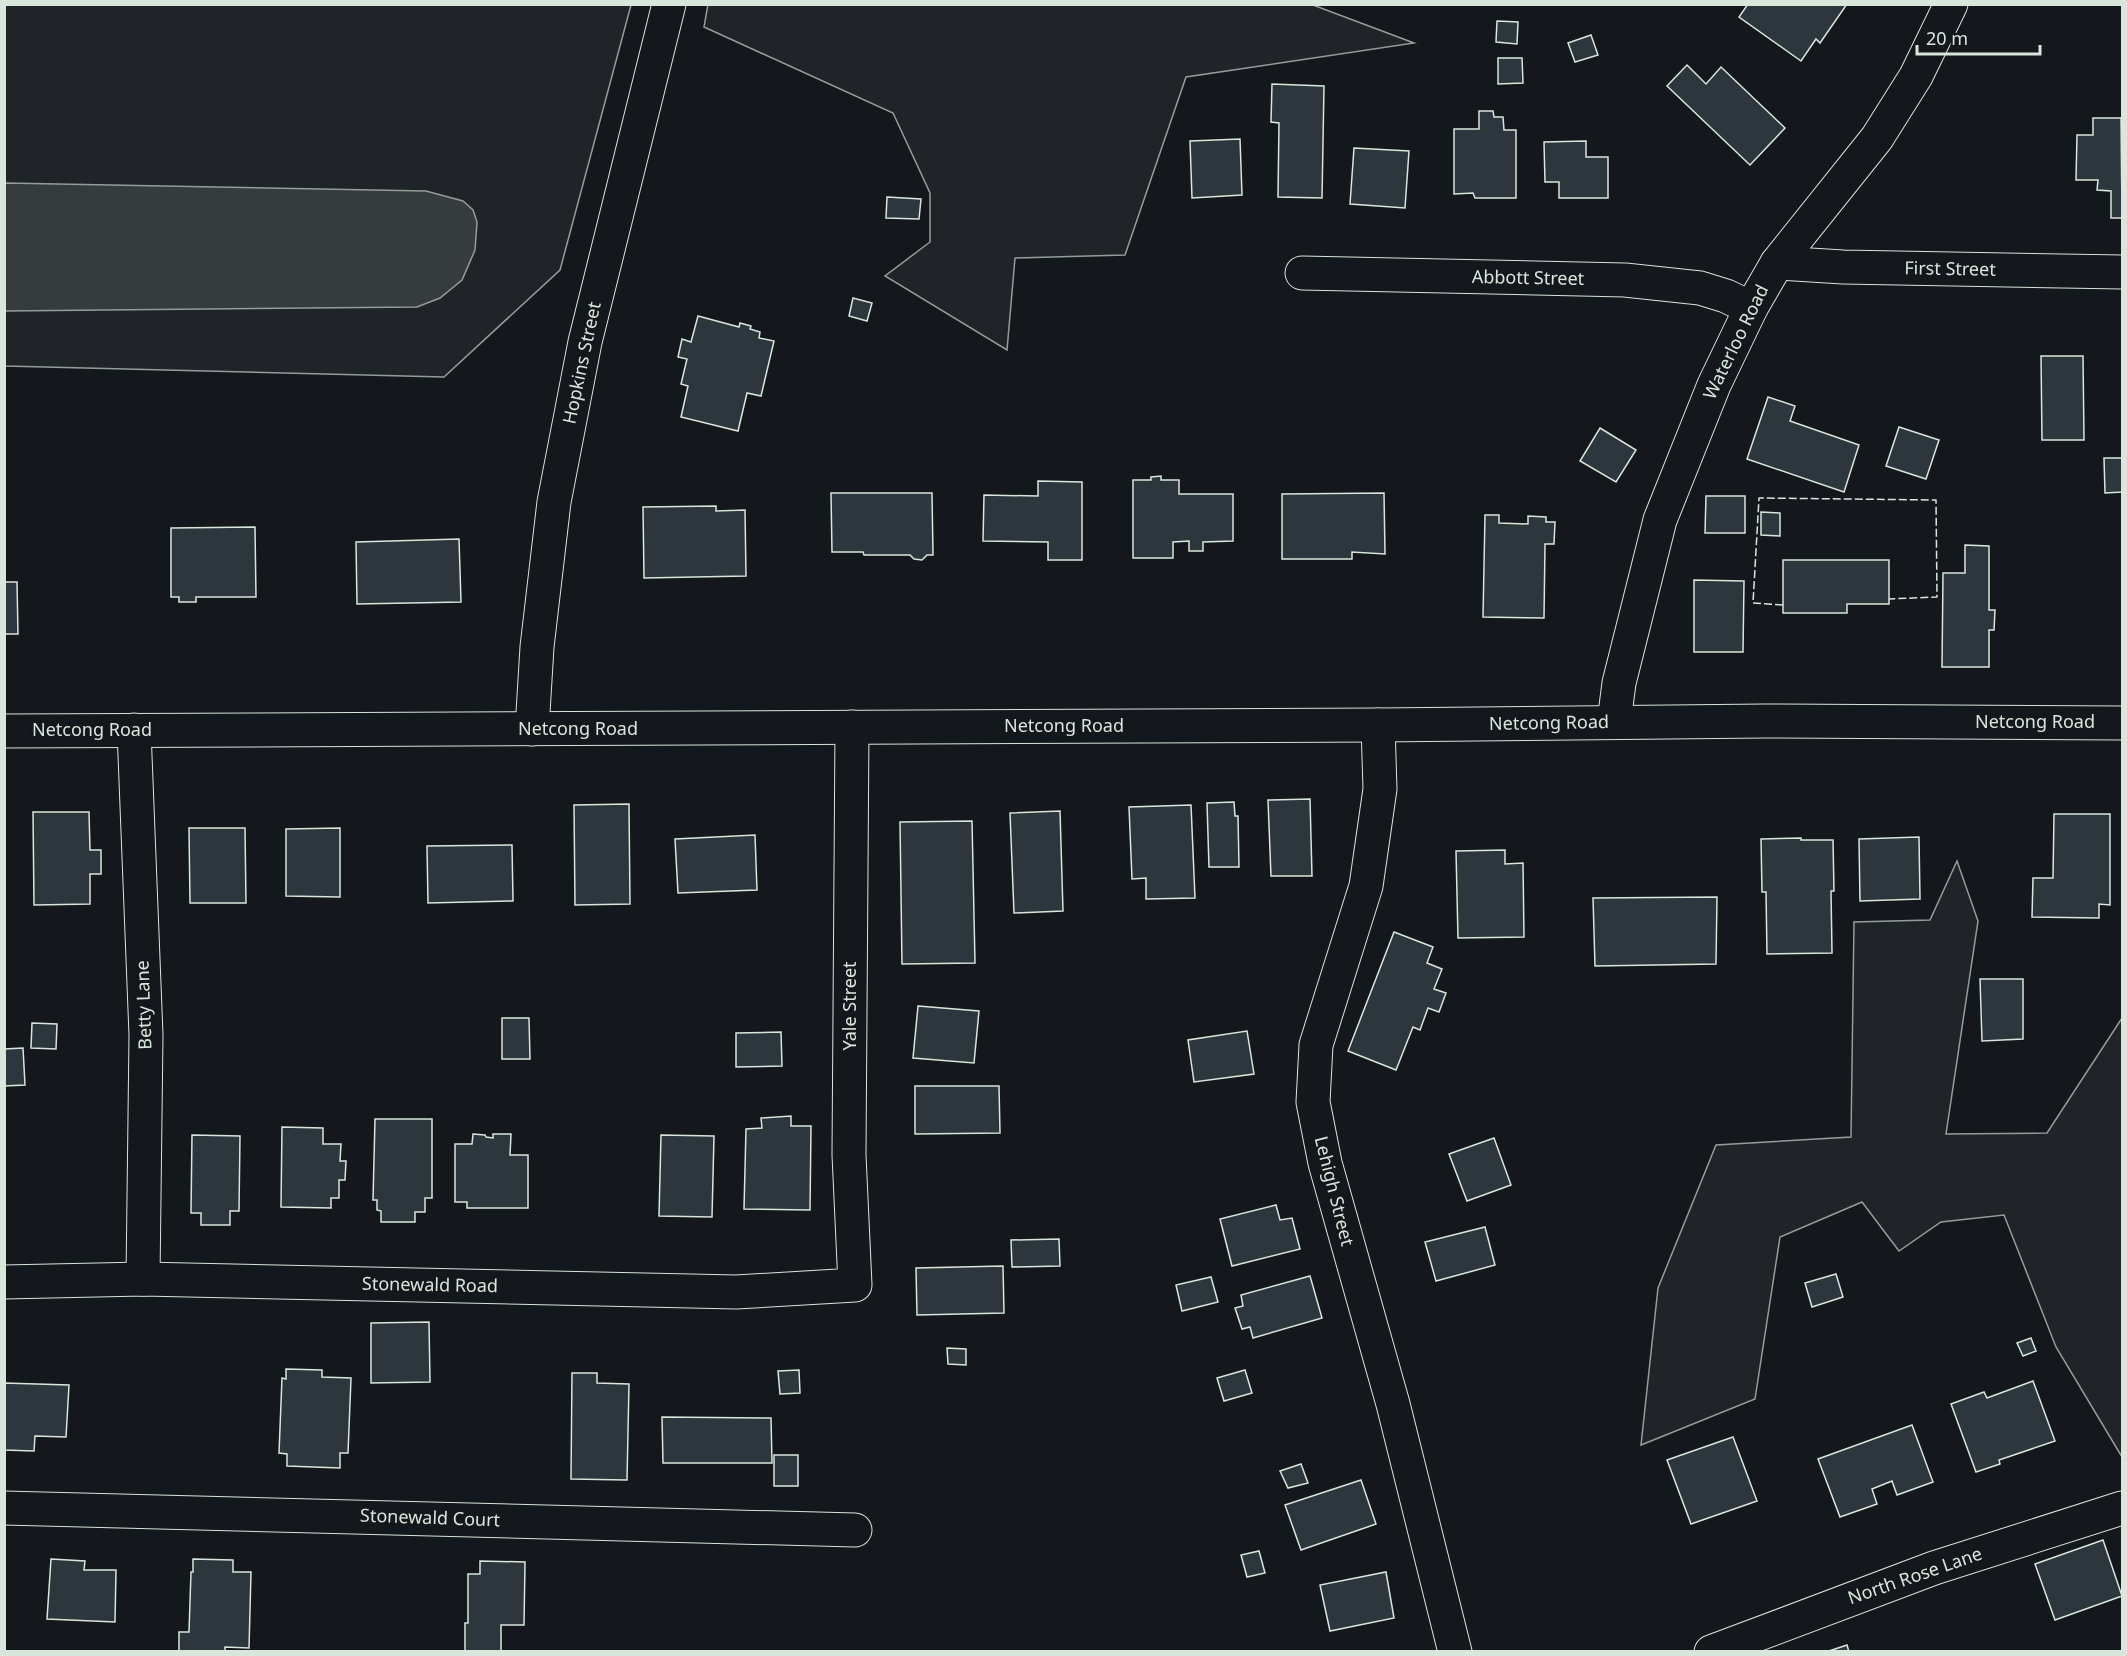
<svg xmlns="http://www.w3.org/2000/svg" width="2127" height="1656" viewBox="0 0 2127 1656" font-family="'Noto Sans',sans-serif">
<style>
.green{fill:#202428;stroke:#939e99;stroke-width:1.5}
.water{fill:#363b3e;stroke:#939e99;stroke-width:1.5}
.building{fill:#2c363c;stroke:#d8e6dc;stroke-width:1.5}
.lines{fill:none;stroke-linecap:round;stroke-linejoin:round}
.minor-casing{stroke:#d8e6dc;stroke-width:35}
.minor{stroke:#14181c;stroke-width:33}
.fence{stroke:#d8e6dc;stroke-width:1.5;stroke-dasharray:8 3;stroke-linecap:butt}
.labels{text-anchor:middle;stroke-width:4.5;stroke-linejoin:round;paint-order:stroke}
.street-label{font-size:18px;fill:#d8e6dc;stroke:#14181c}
</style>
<rect width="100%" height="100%" fill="#14181c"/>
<g class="green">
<polygon points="708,4 1313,5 1414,43 1186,77 1125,255 1015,258 1007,350 885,276 930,242 930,193 893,113 704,27"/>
<polygon points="5,5 631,5 560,270 444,377 5,366"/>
<polygon points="1957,861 1978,921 1946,1134 2047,1133 2122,1018 2122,1457 2056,1347 2004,1215 1941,1222 1899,1251 1862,1202 1780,1237 1755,1399 1641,1445 1658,1288 1716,1145 1851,1137 1854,922 1930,920"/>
</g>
<polygon class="water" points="5,183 426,191 463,201 473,210 477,222 475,250 462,280 440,298 417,307 5,311"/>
<g class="building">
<polygon points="1748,4 1847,4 1820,43 1816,39 1801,61 1739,17"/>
<polygon points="1497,21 1518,22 1517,44 1496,42"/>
<polygon points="1591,35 1598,55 1575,62 1568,43"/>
<polygon points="1498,58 1522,58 1523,83 1498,84"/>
<polygon points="1687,65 1706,84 1721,67 1785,128 1750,165 1667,86"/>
<polygon points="1272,84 1324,86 1322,198 1278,197 1279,123 1271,122"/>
<polygon points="1479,111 1493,111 1494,117 1503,117 1504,130 1516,130 1516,198 1475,198 1473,193 1454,194 1454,129 1479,129"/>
<polygon points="2093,118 2121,118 2122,218 2111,218 2111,191 2097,190 2098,180 2076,180 2077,135 2093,135"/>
<polygon points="1240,139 1242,195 1192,198 1190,141"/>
<polygon points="1586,141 1586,157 1608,157 1608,198 1559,198 1559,182 1545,182 1544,142"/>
<polygon points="1354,148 1409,151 1405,208 1350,204"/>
<polygon points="887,197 921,199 919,219 886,218"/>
<polygon points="853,298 872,303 867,321 849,316"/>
<polygon points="698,316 739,327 740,323 751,326 750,329 760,332 759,338 774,341 761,396 747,393 738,431 681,417 688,386 681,384 687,359 678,357 682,339 691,342"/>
<polygon points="2041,356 2083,356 2084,440 2042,440"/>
<polygon points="1768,397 1795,406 1790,421 1859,445 1844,492 1747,459"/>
<polygon points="1899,427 1939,440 1926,479 1886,466"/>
<polygon points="1600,428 1636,450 1616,482 1580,461"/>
<polygon points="2104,458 2122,458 2122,492 2105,493"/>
<polygon points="1161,476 1161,480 1179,480 1179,494 1233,494 1233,541 1203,542 1203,551 1189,551 1189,541 1173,542 1173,558 1133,558 1133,480 1151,480 1151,477"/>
<polygon points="1038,481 1082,482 1082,560 1048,560 1048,542 983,541 984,495 1038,496"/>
<polygon points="831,493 932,493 933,555 927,555 922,560 914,559 910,555 864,555 863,552 832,552"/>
<polygon points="1384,493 1385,554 1352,552 1352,559 1282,559 1282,494"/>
<polygon points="1706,496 1745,496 1745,533 1705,533"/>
<polygon points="716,506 716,511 745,510 746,576 644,578 643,507"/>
<polygon points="1761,512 1780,513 1780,536 1761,535"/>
<polygon points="1485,515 1499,515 1499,523 1528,524 1528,516 1546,517 1546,522 1555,522 1554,544 1545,544 1544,618 1483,617"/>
<polygon points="255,527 256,597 196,597 196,602 179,602 179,597 171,597 171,528"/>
<polygon points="459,539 461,602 357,604 356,542"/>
<polygon points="1965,545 1989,546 1989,610 1995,610 1994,630 1989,630 1989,667 1942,667 1943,573 1965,573"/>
<polygon points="1783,560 1889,560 1889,604 1847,604 1847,613 1783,613"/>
<polygon points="1694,580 1744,581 1743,652 1694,652"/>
<polygon points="4,582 17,582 18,634 4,634"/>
<polygon points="1310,799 1312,876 1271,876 1268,800"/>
<polygon points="1234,802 1235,816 1238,816 1239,867 1209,867 1207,803"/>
<polygon points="629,804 630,904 575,905 574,805"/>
<polygon points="1191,805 1195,898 1146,899 1146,878 1132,879 1129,807"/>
<polygon points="1060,811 1063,911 1014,913 1010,813"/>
<polygon points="33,812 89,812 90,850 101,850 101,874 90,874 90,904 34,905"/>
<polygon points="2054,814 2110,814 2110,905 2099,904 2099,918 2032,917 2033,878 2053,878"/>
<polygon points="972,821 975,963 902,964 900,822"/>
<polygon points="189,828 245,828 246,903 190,903"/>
<polygon points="340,828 340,897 286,896 286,829"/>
<polygon points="755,835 757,890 678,893 675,839"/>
<polygon points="1919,837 1920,899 1860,901 1859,839"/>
<polygon points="1801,838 1801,840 1833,840 1834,891 1831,891 1832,953 1767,954 1766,892 1762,892 1761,839"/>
<polygon points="512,845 513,901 428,903 427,846"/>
<polygon points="1505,850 1505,864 1523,863 1524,937 1458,938 1456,851"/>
<polygon points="1717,897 1716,964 1595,966 1593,898"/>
<polygon points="1394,932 1433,947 1427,963 1442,969 1434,989 1446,993 1439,1012 1428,1008 1420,1030 1413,1027 1396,1070 1348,1051"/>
<polygon points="1980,979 2023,979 2023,1039 1982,1041"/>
<polygon points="918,1006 979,1011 974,1063 913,1058"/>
<polygon points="502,1018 529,1018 530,1059 502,1059"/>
<polygon points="32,1023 57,1024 56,1049 31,1048"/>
<polygon points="1247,1031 1254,1074 1194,1082 1188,1040"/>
<polygon points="781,1032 782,1066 736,1067 736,1033"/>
<polygon points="23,1048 25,1085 4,1086 4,1049"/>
<polygon points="915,1086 999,1086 1000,1133 915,1134"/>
<polygon points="791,1116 791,1126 811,1126 810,1210 744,1209 746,1129 762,1128 761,1118"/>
<polygon points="375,1119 432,1119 432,1198 425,1198 425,1212 415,1212 415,1222 381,1222 381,1211 377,1210 377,1200 373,1200"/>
<polygon points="282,1127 323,1128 323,1144 341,1144 340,1161 346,1161 345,1180 339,1180 339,1198 331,1198 331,1208 281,1207"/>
<polygon points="473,1134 485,1135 486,1137 493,1138 493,1134 511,1134 510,1155 528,1155 528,1208 467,1208 467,1202 455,1202 455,1144 472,1144"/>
<polygon points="192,1135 240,1136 239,1211 230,1211 230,1225 201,1225 201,1213 191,1213"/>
<polygon points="661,1135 714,1136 712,1217 659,1216"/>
<polygon points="1494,1138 1511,1185 1467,1201 1449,1154"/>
<polygon points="1276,1205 1280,1220 1292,1218 1300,1249 1232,1266 1220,1219"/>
<polygon points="1485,1227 1495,1265 1436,1281 1425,1242"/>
<polygon points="1059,1239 1060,1266 1012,1267 1011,1240"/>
<polygon points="1003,1266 1004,1313 917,1315 916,1268"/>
<polygon points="1836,1274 1843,1297 1812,1307 1805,1283"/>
<polygon points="1310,1276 1322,1318 1253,1338 1250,1327 1242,1329 1235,1308 1243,1306 1241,1295"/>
<polygon points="1211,1277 1218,1302 1182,1311 1176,1285"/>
<polygon points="429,1322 430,1382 371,1383 371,1323"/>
<polygon points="2031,1338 2036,1351 2023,1356 2017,1343"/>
<polygon points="947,1348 966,1349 966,1365 948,1364"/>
<polygon points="286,1369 322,1370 322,1377 351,1378 348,1453 340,1453 340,1468 287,1466 287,1454 279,1453 282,1378 286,1379"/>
<polygon points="799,1370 800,1393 780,1394 778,1371"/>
<polygon points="1245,1370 1252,1393 1224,1401 1217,1378"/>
<polygon points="572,1373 597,1373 597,1383 629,1384 627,1480 571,1479"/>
<polygon points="2033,1381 2055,1441 1999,1460 2000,1464 1976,1472 1951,1404 1984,1392 1987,1398"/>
<polygon points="4,1383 69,1385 66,1437 35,1436 34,1451 4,1450"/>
<polygon points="662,1417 771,1418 772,1463 663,1463"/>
<polygon points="1912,1425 1933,1482 1897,1495 1892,1481 1872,1489 1877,1504 1840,1517 1818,1459"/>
<polygon points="1733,1437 1757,1501 1691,1524 1667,1460"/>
<rect x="774" y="1455" width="24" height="31"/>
<polygon points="1301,1464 1308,1483 1288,1488 1280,1471"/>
<polygon points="1361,1480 1376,1524 1301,1550 1285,1505"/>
<polygon points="2103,1540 2122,1596 2055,1620 2035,1564"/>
<polygon points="1259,1551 1265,1573 1247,1577 1241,1555"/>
<polygon points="51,1559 85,1561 84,1570 116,1570 115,1622 47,1619"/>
<polygon points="193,1559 233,1560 233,1572 251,1572 249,1648 225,1647 225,1652 179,1652 179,1632 189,1632 191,1572 193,1572"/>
<polygon points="480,1561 525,1562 524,1625 501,1625 501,1652 465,1652 465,1623 468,1623 468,1574 480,1574"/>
<polygon points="1386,1572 1394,1618 1330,1631 1320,1585"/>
<polygon points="1847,1645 1849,1652 1826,1652"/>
</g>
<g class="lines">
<g class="minor-casing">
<g id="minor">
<polyline points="1777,263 1843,267 2122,272"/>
<polyline points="1302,273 1625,280 1700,288 1726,296 1751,308"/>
<polyline points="1614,722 1619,683 1660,520 1714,385 1751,308 1777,263 1877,138 1916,76 1951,4"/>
<polyline points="1378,725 1380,789 1366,886 1316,1045 1313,1102 1325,1163 1393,1404 1455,1652"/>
<polyline points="532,729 537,647 554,502 585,342 669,4"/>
<polyline points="134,730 146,1035 143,1279"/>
<polyline points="4,731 1378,725 1765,721 2122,723"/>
<polyline points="4,1282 143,1279 736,1292 855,1285 849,1155 852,727"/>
<polyline points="4,1508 855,1530"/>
<polyline points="1711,1652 1934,1568 2122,1508"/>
</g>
</g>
<use href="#minor" class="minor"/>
<polyline class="fence" points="1783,605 1753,603 1759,498 1936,500 1937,597 1889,599"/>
</g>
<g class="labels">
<g class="street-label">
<text transform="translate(1950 269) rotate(1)" y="6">First Street</text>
<text transform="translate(1528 278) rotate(1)" y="6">Abbott Street</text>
<text transform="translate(1736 342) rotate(-64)" y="6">Waterloo Road</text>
<text transform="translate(582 363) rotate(-78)" y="6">Hopkins Street</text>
<text x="2035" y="728">Netcong Road</text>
<text transform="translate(1549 723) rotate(-1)" y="6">Netcong Road</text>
<text x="1064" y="732">Netcong Road</text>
<text x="578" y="735">Netcong Road</text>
<text x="92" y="736">Netcong Road</text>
<text transform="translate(144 1005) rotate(-92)" y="6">Betty Lane</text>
<text transform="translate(850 1006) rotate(-90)" y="6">Yale Street</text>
<text transform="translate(1334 1191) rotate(76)" y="6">Lehigh Street</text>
<text transform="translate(430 1285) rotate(1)" y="6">Stonewald Road</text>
<text transform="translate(430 1518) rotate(2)" y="6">Stonewald Court</text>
<text transform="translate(1915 1576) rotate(-19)" y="6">North Rose Lane</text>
</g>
</g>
<rect width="2127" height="1656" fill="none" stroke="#d8e6dc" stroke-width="12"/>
<path d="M1917 45v9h123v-9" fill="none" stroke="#d8e6dc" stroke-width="3"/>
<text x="1926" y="45" font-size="18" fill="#d8e6dc" stroke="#14181c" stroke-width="4.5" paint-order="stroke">20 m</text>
</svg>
